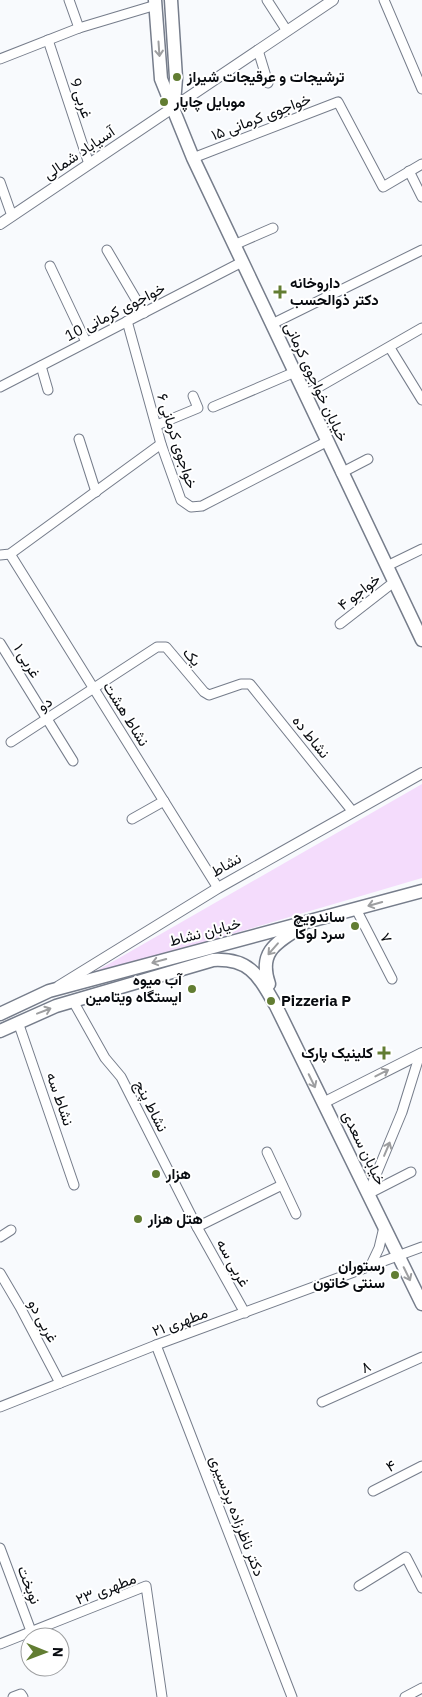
<svg xmlns="http://www.w3.org/2000/svg" width="422" height="1697" viewBox="0 0 422 1697" font-family="'IBM Plex Sans',Vazirmatn,sans-serif">
<style>
.green{fill:#f4dcfc}
.lines{fill:none;stroke-linecap:round;stroke-linejoin:round}
.minor-casing{stroke:#767d8b;stroke-width:11}
.tertiary-casing{stroke:#767d8b;stroke-width:12}
.secondary-casing{stroke:#767d8b;stroke-width:15}
.minor{stroke:#fff;stroke-width:9}
.tertiary{stroke:#fff;stroke-width:10}
.secondary{stroke:#fff;stroke-width:12}
.oneway{stroke:#9d9ea0}
.poi-dot{fill:#627d32;stroke:#fff;stroke-width:2}
.labels{text-anchor:middle;stroke-width:4;stroke-linejoin:round;paint-order:stroke}
.poi-label{font-size:15px;font-weight:bold;fill:#090c11;stroke:#fff;text-anchor:start}
.street-label{font-size:15px;fill:#090c11;stroke:#fff}
</style>
<rect width="100%" height="100%" fill="#f8fafd"/>
<polygon class="green" points="422,784 422,878 86,977"/>
<g class="lines">
<g class="minor-casing">
<g id="minor">
<polyline points="69,0 79,28"/>
<polyline points="267,0 287,31"/>
<polyline points="384,0 422,89"/>
<polyline points="48,40 89,164"/>
<polyline points="258,50 268,83"/>
<polyline points="0,59 79,28 156,5"/>
<polyline points="193,158 338,102 383,187 422,164"/>
<polyline points="409,171 422,197"/>
<polyline points="0,182 12,216"/>
<polyline points="234,245 273,228"/>
<polyline points="107,250 144,313"/>
<polyline points="50,266 86,342"/>
<polyline points="127,321 161,444 181,500 191,507 202,506 326,442"/>
<polyline points="272,324 422,250"/>
<polyline points="390,348 422,400"/>
<polyline points="41,366 48,390"/>
<polyline points="0,387 242,262"/>
<polyline points="305,395 422,328"/>
<polyline points="213,407 295,372"/>
<polyline points="157,425 198,408 193,396"/>
<polyline points="79,439 96,492"/>
<polyline points="341,473 368,459"/>
<polyline points="10,554 218,888"/>
<polyline points="0,555 10,554 161,444"/>
<polyline points="387,566 422,549"/>
<polyline points="340,624 394,582"/>
<polyline points="0,643 73,761"/>
<polyline points="11,742 157,647 166,647 204,692 209,695 241,684 250,684 353,812"/>
<polyline points="132,819 164,801"/>
<polyline points="356,909 392,979"/>
<polyline points="73,1001 105,1058 121,1077 197,1227 245,1313"/>
<polyline points="18,1022 74,1185"/>
<polyline points="267,1152 296,1214"/>
<polyline points="368,1194 402,1112 420,1054"/>
<polyline points="368,1194 411,1172"/>
<polyline points="197,1227 282,1185"/>
<polyline points="0,1237 11,1230"/>
<polyline points="370,1267 379,1248 384,1227"/>
<polyline points="0,1273 20,1307 60,1383"/>
<polyline points="156,1345 292,1697"/>
<polyline points="322,1402 422,1357"/>
<polyline points="0,1407 156,1345 422,1247"/>
<polyline points="373,1491 422,1466"/>
<polyline points="0,1548 31,1631"/>
<polyline points="359,1586 406,1557 422,1588"/>
<polyline points="0,1644 146,1586 162,1697"/>
<polyline points="13,1697 21,1694 23,1697"/>
<polyline points="405,1697 422,1688"/>
</g>
</g>
<g class="tertiary-casing">
<g id="tertiary">
<polyline points="0,224 333,0"/>
<polyline points="59,986 218,888 422,773"/>
<polyline points="323,1103 422,1053"/>
</g>
</g>
<g class="secondary-casing">
<g id="secondary">
<polyline points="155,0 161,79 193,158 422,640"/>
<polyline points="171,0 176,78 174,104"/>
<path d="M 269,984 C 258,952 276,943 301,927"/>
<polyline points="0,1014 49,991 422,891"/>
<path d="M 0,1031 L 56,1006 L 213,960 C 251,958 259,977 276,1006 L 422,1304"/>
</g>
</g>
<use href="#minor" class="minor"/>
<use href="#tertiary" class="tertiary"/>
<use href="#secondary" class="secondary"/>
</g>
<defs><path id="oneway-shaft" d="M-6 0H5M1.5-3L5.5 0L1.5 3" fill="none" stroke-width="1.6" stroke-linecap="round" stroke-linejoin="round" transform="scale(1.25)"/></defs>
<g class="oneway">
<use href="#oneway-shaft" transform="translate(159 49) rotate(86)"/>
<use href="#oneway-shaft" transform="translate(375 904) rotate(164)"/>
<use href="#oneway-shaft" transform="translate(273 949) rotate(131)"/>
<use href="#oneway-shaft" transform="translate(159 961) rotate(165)"/>
<use href="#oneway-shaft" transform="translate(44 1011) rotate(-21)"/>
<use href="#oneway-shaft" transform="translate(382 1073) rotate(-27)"/>
<use href="#oneway-shaft" transform="translate(312 1081) rotate(64)"/>
<use href="#oneway-shaft" transform="translate(387 1149) rotate(-67)"/>
<use href="#oneway-shaft" transform="translate(407 1274) rotate(64)"/>
</g>
<g class="poi-dot">
<circle cx="177" cy="77" r="5"/>
<circle cx="164" cy="102" r="5"/>
<path d="M277.5 284.5h5v5h5v5h-5v5h-5v-5h-5v-5h5z"/>
<circle cx="355" cy="926" r="5"/>
<circle cx="192" cy="989" r="5"/>
<circle cx="271" cy="1001" r="5"/>
<path d="M381.5 1045.5h5v5h5v5h-5v5h-5v-5h-5v-5h5z"/>
<circle cx="156" cy="1174" r="5"/>
<circle cx="138" cy="1219" r="5"/>
<circle cx="395" cy="1275" r="5"/>
</g>
<g class="labels">
<g class="poi-label">
<text x="187" y="82">ترشیجات و عرقیجات شیراز</text>
<text x="174" y="107">موبایل چاپار</text>
<text x="290" y="288">داروخانه<tspan x="290" dy="17">دکتر ذوالحسب</tspan></text>
<text x="345" y="922" text-anchor="end">ساندویچ<tspan x="345" dy="17">سرد لوکا</tspan></text>
<text x="182" y="985" text-anchor="end">آب میوه<tspan x="182" dy="17">ایستگاه ویتامین</tspan></text>
<text x="281" y="1006">Pizzeria P</text>
<text x="373" y="1058" text-anchor="end">کلینیک پارک</text>
<text x="166" y="1179">هزار</text>
<text x="148" y="1224">هتل هزار</text>
<text x="385" y="1271" text-anchor="end">رستوران<tspan x="385" dy="17">سنتی خاتون</tspan></text>
</g>
<g class="street-label">
<text transform="translate(81 98) rotate(72)" y="5">غربی 9</text>
<text transform="translate(261 117) rotate(-21)" y="5">خواجوی کرمانی ۱۵</text>
<text transform="translate(79 153) rotate(-34)" y="5">آسیاباد شمالی</text>
<text transform="translate(115 312) rotate(-27)" y="5">خواجوی کرمانی 10</text>
<text transform="translate(316 382) rotate(65)" y="5">خیابان خواجوی کرمانی</text>
<text transform="translate(177 441) rotate(72)" y="5">خواجوی کرمانی ۶</text>
<text transform="translate(359 592) rotate(-38)" y="5">خواجو ۴</text>
<text transform="translate(192 657) rotate(50)" y="5">یک</text>
<text transform="translate(27 661) rotate(59)" y="5">غربی ۱</text>
<text transform="translate(45 704) rotate(-33)" y="5">دو</text>
<text transform="translate(126 714) rotate(58)" y="5">نشاط هشت</text>
<text transform="translate(311 737) rotate(51)" y="5">نشاط ده</text>
<text transform="translate(226 865) rotate(-30)" y="5">نشاط</text>
<text transform="translate(205 932) rotate(-15)" y="5">خیابان نشاط</text>
<text transform="translate(386 938) rotate(63)" y="5">۷</text>
<text transform="translate(60 1099) rotate(71)" y="5">نشاط سه</text>
<text transform="translate(151 1106) rotate(63)" y="5">نشاط پنج</text>
<text transform="translate(364 1148) rotate(64)" y="5">خیابان سعدی</text>
<text transform="translate(233 1263) rotate(61)" y="5">غربی سه</text>
<text transform="translate(43 1321) rotate(62)" y="5">غربی دو</text>
<text transform="translate(180 1322) rotate(-20)" y="5">مطهری ۲۱</text>
<text transform="translate(366 1367) rotate(-25)" y="5">۸</text>
<text transform="translate(391 1466) rotate(-28)" y="5">۴</text>
<text transform="translate(237 1516) rotate(69)" y="5">دکتر ناظرزاده بردسیری</text>
<text transform="translate(29 1585) rotate(69)" y="5">نوبخت</text>
<text transform="translate(106 1589) rotate(-21)" y="5">مطهری ۲۳</text>
</g>
</g>
<g transform="translate(45 1652) rotate(91)"><circle r="24" fill="#ffffff" stroke="#9d9ea0"/>
<path d="M0-4L9 19L0 12L-9 19Z" fill="#627d32"/>
<text y="-8" font-size="14" font-weight="bold" text-anchor="middle" fill="#090c11">N</text>
</g>
</svg>
